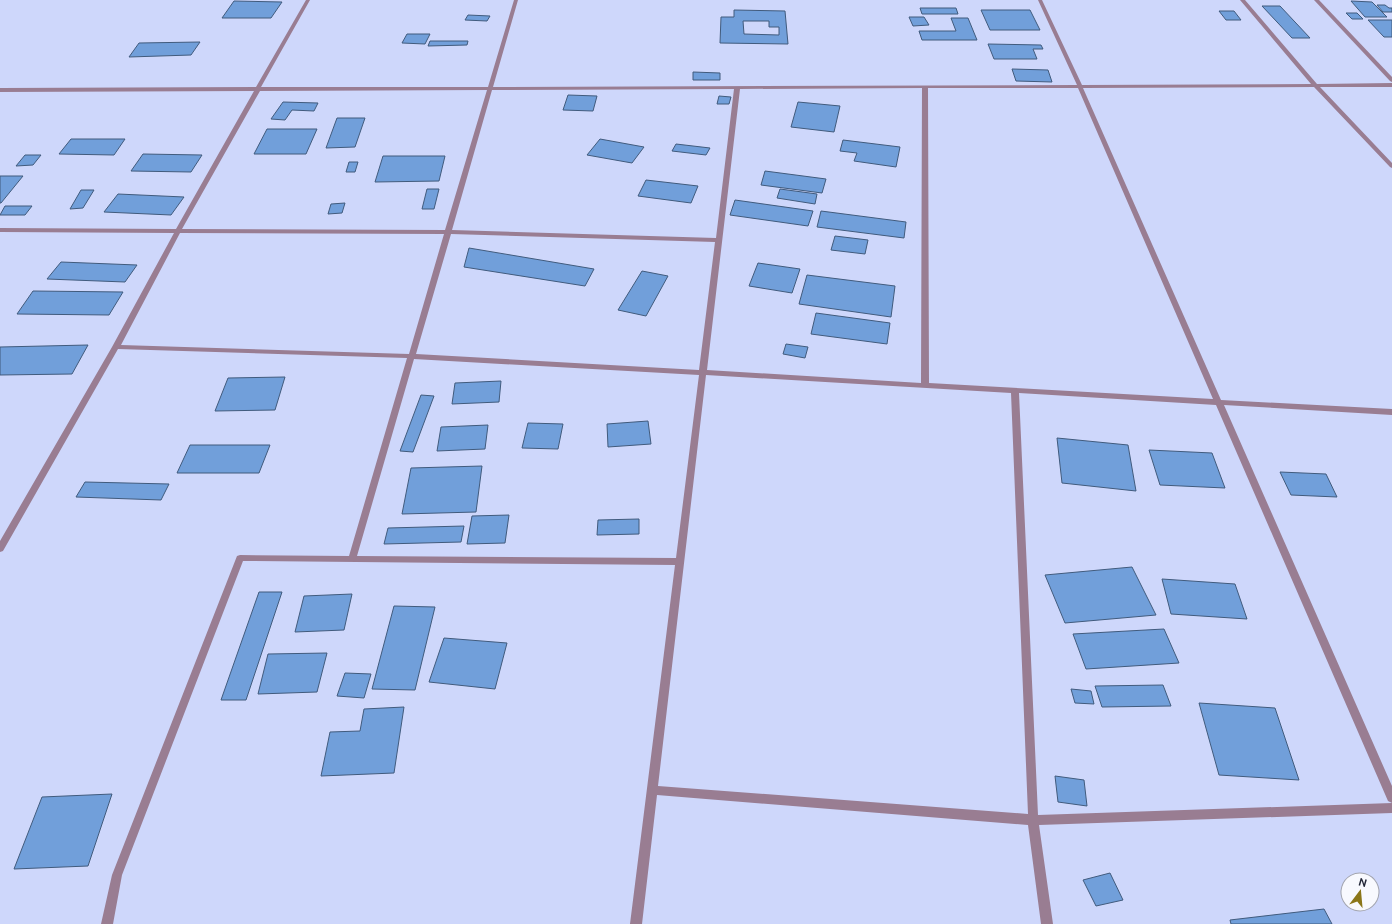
<svg xmlns="http://www.w3.org/2000/svg" width="1392" height="924" viewBox="0 0 1392 924" font-family="Ubuntu,sans-serif">
<style>
.building{fill:#719fda;stroke:#415b7d;fill-rule:evenodd}
.lines{fill:none;stroke-linecap:round;stroke-linejoin:round}
.street{fill:#997d92;fill-rule:evenodd}
</style>
<rect width="100%" height="100%" fill="#ced7fb"/>
<g class="building">
<polygon points="234,1 282,2 271,18 222,18"/>
<polygon points="1351,1 1372,2 1387,17 1365,17"/>
<polygon points="1377,5 1385,5 1389,8 1392,8 1392,12 1383,12"/>
<polygon points="1262,6 1280,6 1310,38 1292,38"/>
<polygon points="920,8 956,8 958,14 922,14"/>
<path d="M 734,10 L 785,11 L 788,44 L 720,43 L 721,17 L 734,17 ZM 743,21 L 769,21 L 769,27 L 779,27 L 779,35 L 744,34 Z"/>
<polygon points="981,10 1030,10 1040,30 990,30"/>
<polygon points="1219,11 1234,11 1241,20 1226,20"/>
<polygon points="1346,13 1357,13 1363,19 1352,19"/>
<polygon points="468,15 490,16 487,21 465,20"/>
<polygon points="909,17 924,17 929,25 913,26"/>
<polygon points="951,18 968,18 977,40 922,40 919,31 956,31"/>
<polygon points="1368,20 1392,20 1392,37 1384,37"/>
<polygon points="407,34 430,34 425,44 402,43"/>
<polygon points="430,41 468,41 467,45 428,46"/>
<polygon points="200,42 191,55 129,57 139,43"/>
<polygon points="988,44 1041,45 1043,49 1033,49 1037,59 994,59"/>
<polygon points="1012,69 1048,70 1052,82 1016,81"/>
<polygon points="693,72 720,73 720,80 693,80"/>
<polygon points="568,95 597,96 593,111 563,110"/>
<polygon points="719,96 731,97 729,104 717,104"/>
<polygon points="283,102 318,103 314,111 292,110 285,120 271,119"/>
<polygon points="798,102 840,106 834,132 791,127"/>
<polygon points="337,118 365,118 355,147 326,148"/>
<polygon points="267,129 317,129 306,154 254,154"/>
<polygon points="71,139 125,139 114,155 59,154"/>
<polygon points="600,139 644,147 632,163 587,155"/>
<polygon points="843,140 900,147 896,167 854,161 857,153 840,151"/>
<polygon points="676,144 710,148 706,155 672,151"/>
<polygon points="143,154 202,155 191,172 131,171"/>
<polygon points="25,155 41,155 33,165 16,166"/>
<polygon points="383,156 445,156 439,181 375,182"/>
<polygon points="349,162 358,162 355,172 346,172"/>
<polygon points="765,171 826,179 822,193 761,185"/>
<polygon points="0,176 23,176 1,203 0,203"/>
<polygon points="646,180 698,186 691,203 638,196"/>
<polygon points="427,189 439,189 434,209 422,209"/>
<polygon points="780,189 817,194 815,204 777,198"/>
<polygon points="81,190 94,190 83,208 70,209"/>
<polygon points="118,194 184,197 171,215 104,212"/>
<polygon points="735,200 813,211 808,226 730,215"/>
<polygon points="345,203 342,213 328,214 331,204"/>
<polygon points="5,206 32,206 25,215 0,215"/>
<polygon points="821,211 906,222 904,238 817,227"/>
<polygon points="835,236 868,240 865,254 831,250"/>
<polygon points="469,248 594,269 585,286 464,267"/>
<polygon points="61,262 137,265 125,282 47,279"/>
<polygon points="758,263 800,269 792,293 749,286"/>
<polygon points="642,271 668,276 646,316 618,310"/>
<polygon points="807,275 895,286 891,317 799,304"/>
<polygon points="33,291 123,292 109,315 17,314"/>
<polygon points="816,313 890,323 887,344 811,334"/>
<polygon points="786,344 808,347 805,358 783,354"/>
<polygon points="88,345 72,374 0,375 0,347"/>
<polygon points="285,377 275,410 215,411 228,378"/>
<polygon points="501,381 499,402 452,404 455,383"/>
<polygon points="421,395 434,396 413,452 400,451"/>
<polygon points="648,421 651,444 608,447 607,424"/>
<polygon points="528,423 563,424 558,449 522,448"/>
<polygon points="488,425 485,449 437,451 441,427"/>
<polygon points="1057,438 1128,445 1136,491 1062,483"/>
<polygon points="190,445 270,445 259,473 177,473"/>
<polygon points="1149,450 1212,453 1225,488 1160,485"/>
<polygon points="482,466 476,512 402,514 411,468"/>
<polygon points="1280,472 1326,474 1337,497 1291,495"/>
<polygon points="85,482 169,484 161,500 76,497"/>
<polygon points="509,515 505,543 467,544 472,516"/>
<polygon points="639,519 639,534 597,535 598,520"/>
<polygon points="464,526 461,542 384,544 388,528"/>
<polygon points="1132,567 1156,615 1065,623 1045,575"/>
<polygon points="1162,579 1235,584 1247,619 1171,614"/>
<polygon points="259,592 282,592 246,700 221,700"/>
<polygon points="352,594 344,630 295,632 304,596"/>
<polygon points="394,606 435,607 415,690 372,689"/>
<polygon points="1164,629 1179,663 1086,669 1073,634"/>
<polygon points="444,638 507,643 495,689 429,682"/>
<polygon points="327,653 317,692 258,694 268,654"/>
<polygon points="345,673 371,674 364,698 337,696"/>
<polygon points="1163,685 1171,706 1102,707 1095,686"/>
<polygon points="1071,689 1091,691 1094,704 1075,703"/>
<polygon points="1199,703 1275,708 1299,780 1219,775"/>
<polygon points="404,707 394,773 321,776 330,732 360,731 364,709"/>
<polygon points="1055,776 1084,780 1087,806 1058,802"/>
<polygon points="112,794 88,866 14,869 42,797"/>
<polygon points="1110,873 1123,900 1096,906 1083,880"/>
<polygon points="1324,909 1332,924 1231,924 1230,920"/>
</g>
<g class="lines">
<g class="street">
<path d="M 306,0 L 310,0 L 261,87 L 488,87 L 514,0 L 518,0 L 493,87 L 1077,85 L 1038,0 L 1042,0 L 1082,85 L 1311,84 L 1240,0 L 1245,0 L 1317,84 L 1392,83 L 1392,87 L 1320,87 L 1392,163 L 1392,168 L 1390,167 L 1314,87 L 1083,88 L 1221,400 L 1392,409 L 1392,415 L 1224,405 L 1392,786 L 1392,803 L 1388,801 L 1216,405 L 1019,393 L 1038,815 L 1392,803 L 1392,813 L 1039,825 L 1053,924 L 1041,924 L 1028,825 L 657,795 L 642,924 L 630,924 L 675,565 L 243,561 L 122,875 L 113,924 L 101,924 L 112,875 L 237,556 L 240,555 L 349,556 L 407,358 L 118,349 L 3,551 L 0,552 L 0,541 L 112,347 L 174,233 L 0,232 L 0,228 L 176,229 L 254,91 L 0,92 L 0,88 L 256,87 ZM 922,88 L 921,383 L 707,370 L 740,89 ZM 928,88 L 1078,88 L 1213,399 L 929,383 ZM 734,89 L 716,238 L 452,230 L 492,90 ZM 487,90 L 445,230 L 182,229 L 260,91 ZM 180,233 L 444,234 L 409,354 L 121,345 ZM 451,234 L 715,242 L 699,370 L 416,354 ZM 414,359 L 699,375 L 676,558 L 357,556 ZM 706,375 L 1011,393 L 1028,814 L 658,786 Z"/>
<polygon points="1314,0 1319,0 1392,77 1392,82 1390,81"/>
</g>
</g>
<g transform="translate(1360 892) rotate(16)"><circle r="19" fill="#f8f9fe" stroke="#a3a5af"/>
<path d="M0-3L7 15L0 10L-7 15Z" fill="#8b7619"/>
<text y="-6" font-size="11" font-weight="bold" text-anchor="middle" fill="#232738">N</text>
</g>
</svg>
